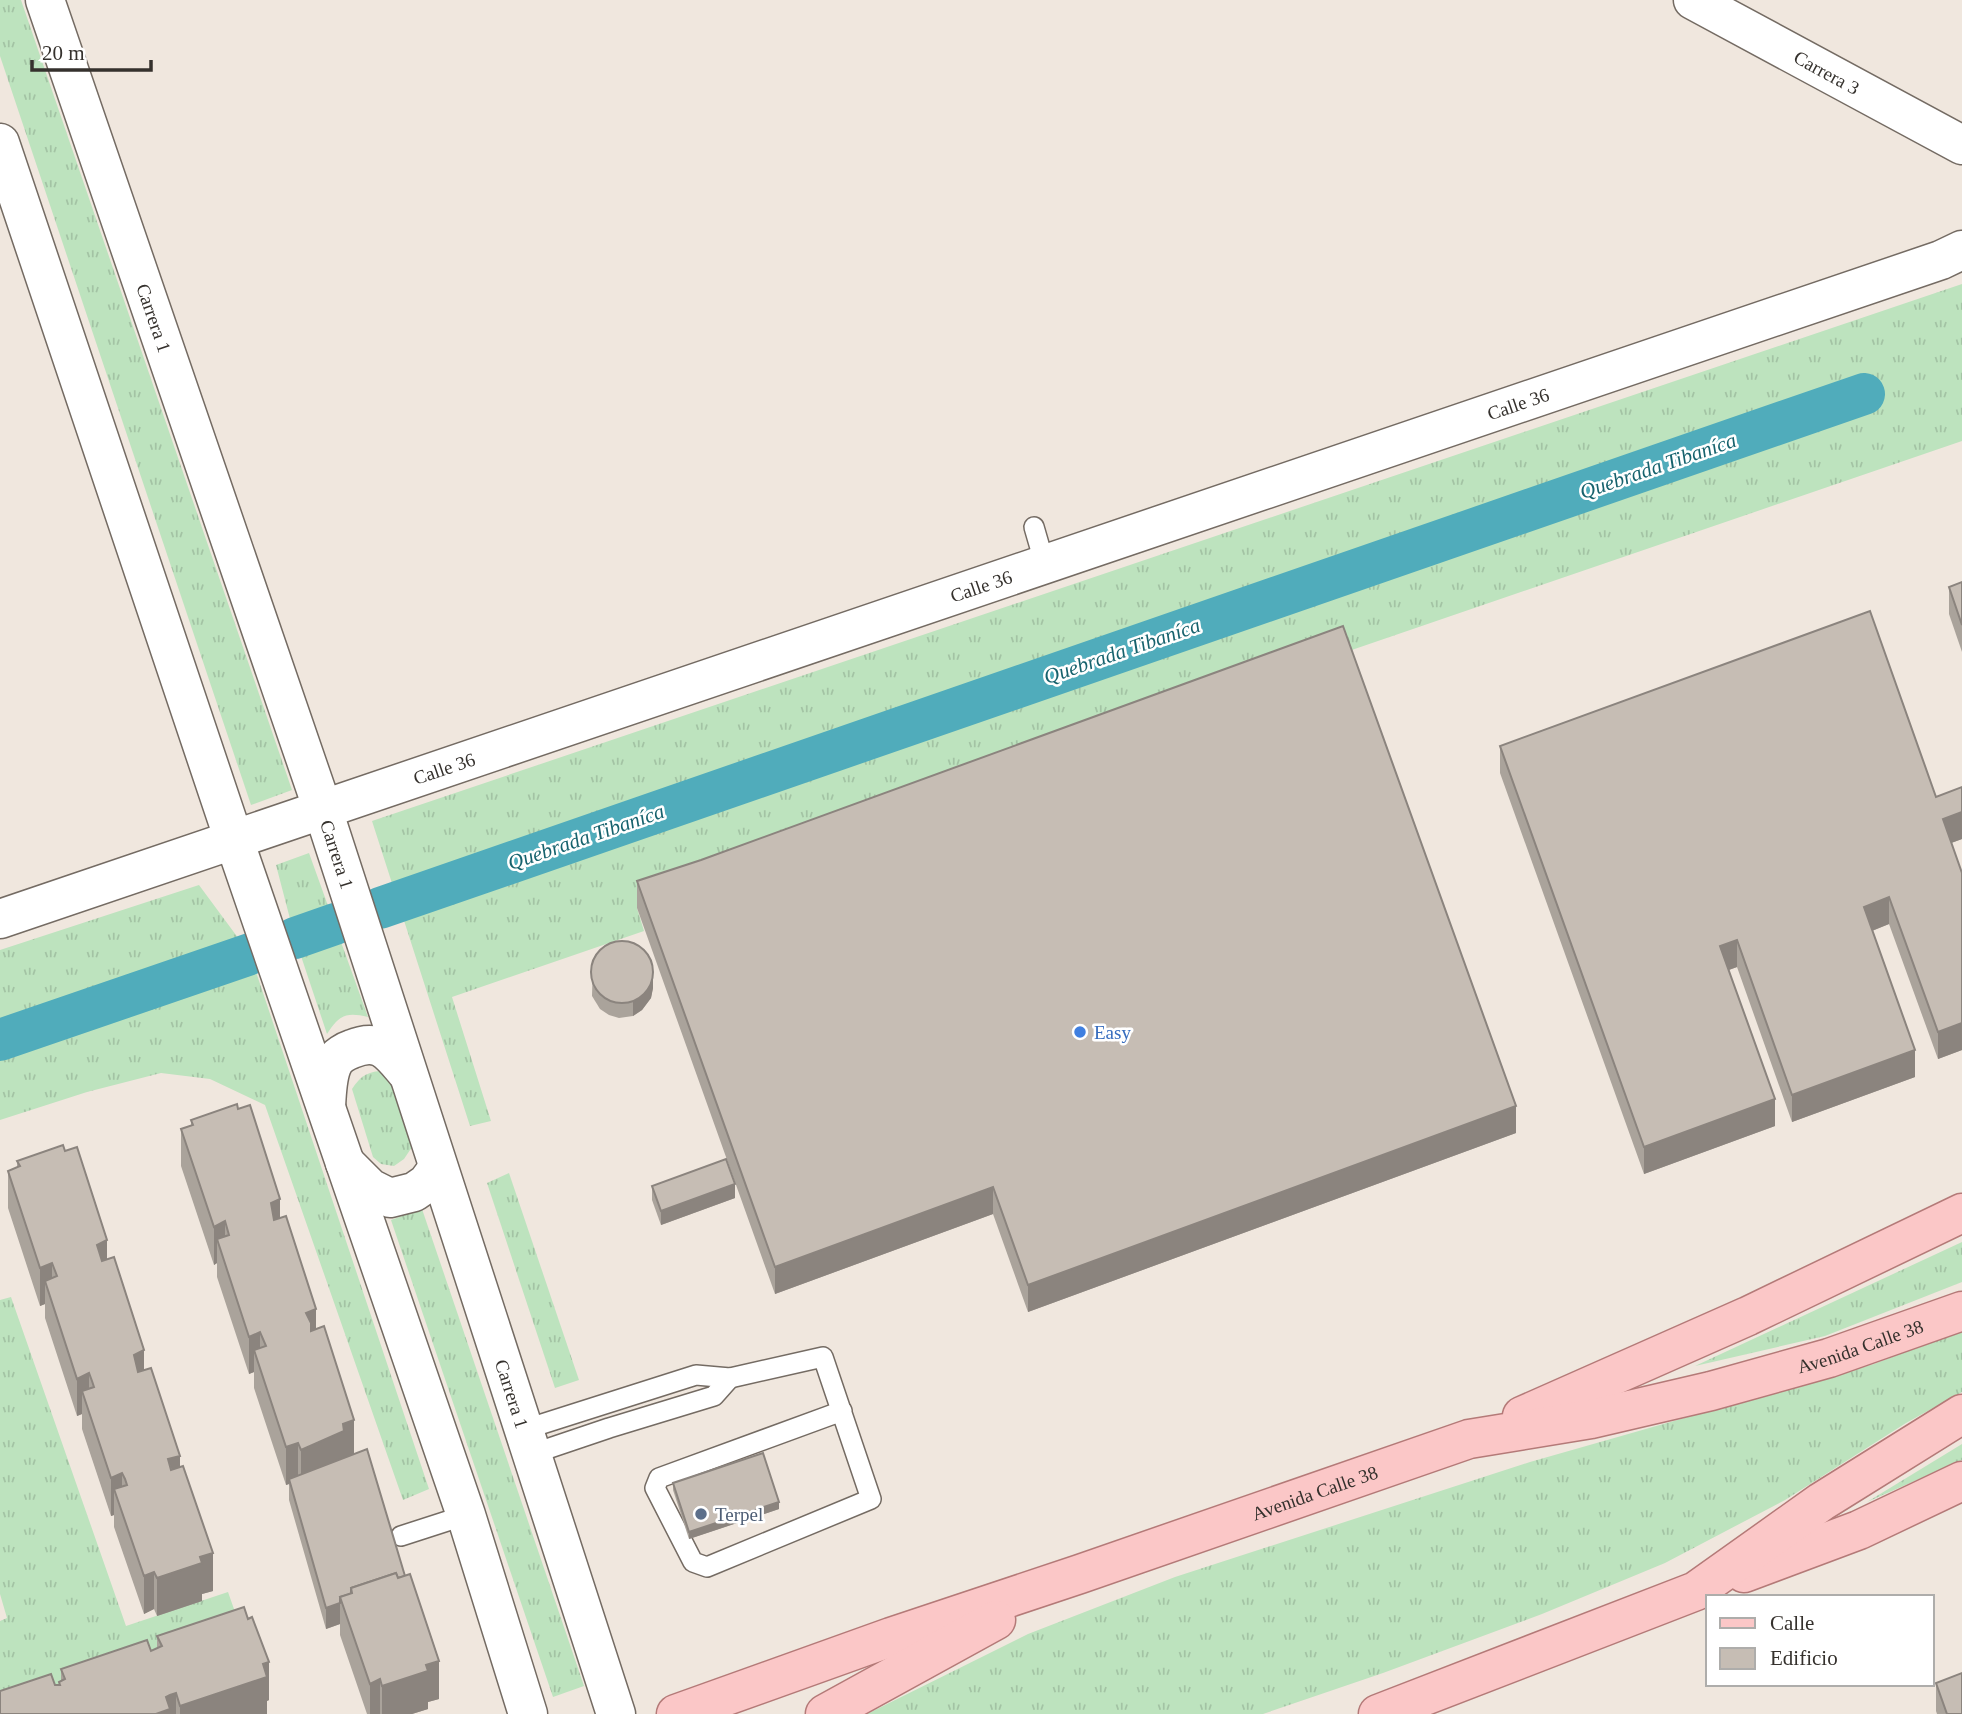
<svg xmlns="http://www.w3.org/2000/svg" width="1962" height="1714" viewBox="0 0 1962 1714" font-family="'Times New Roman',serif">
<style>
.grass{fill:url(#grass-tufts)}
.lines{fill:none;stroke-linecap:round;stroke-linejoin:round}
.canal{stroke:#50acbb;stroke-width:42}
.lane-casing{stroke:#746b63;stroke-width:22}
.street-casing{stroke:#746b63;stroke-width:41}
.secondary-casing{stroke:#746b63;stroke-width:41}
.primary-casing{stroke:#b47a78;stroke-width:41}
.lane{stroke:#fff;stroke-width:19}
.street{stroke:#fff;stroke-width:38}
.secondary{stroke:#fff;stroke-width:38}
.primary{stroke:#fbc7c7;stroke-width:38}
.wall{fill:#aaa39b}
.shaded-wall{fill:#8b847e}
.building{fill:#c6bdb4;stroke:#8b847e;stroke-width:2}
.shop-dot{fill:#3f7fe0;stroke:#fff;stroke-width:2.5}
.service-dot{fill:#5c6f8a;stroke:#fff;stroke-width:2.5}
.labels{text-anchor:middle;stroke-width:5;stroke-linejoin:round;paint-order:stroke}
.street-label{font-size:19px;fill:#35312d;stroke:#fff}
.shop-label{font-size:19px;fill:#366cbe;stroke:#fff;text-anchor:start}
.service-label{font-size:19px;fill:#4e5e75;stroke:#fff;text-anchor:start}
.water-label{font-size:21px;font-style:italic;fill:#16626d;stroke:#fff}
</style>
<defs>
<pattern id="grass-tufts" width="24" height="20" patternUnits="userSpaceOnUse" patternTransform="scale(1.75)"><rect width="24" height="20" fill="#bde3be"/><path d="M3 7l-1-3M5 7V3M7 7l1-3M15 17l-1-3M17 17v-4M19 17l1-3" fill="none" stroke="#a3c3a4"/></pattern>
</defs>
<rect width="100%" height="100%" fill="#f0e7de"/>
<g class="grass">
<polygon points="0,0 21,0 292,790 251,805 0,56"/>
<polygon points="1962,284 1962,441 1343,653 637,908 644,931 452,997 491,1121 470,1126 372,821"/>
<path d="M 309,853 L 368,1017 C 346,1012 339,1015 327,1034 L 295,938 L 276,865 Z"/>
<polygon points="199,885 250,954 429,1489 403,1500 265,1105 210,1079 161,1073 87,1092 0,1120 0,950"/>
<path d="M 379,1071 L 391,1080 L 412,1147 L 404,1159 L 394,1166 L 381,1164 L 373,1157 L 352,1089 C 360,1077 365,1073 379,1071 Z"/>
<polygon points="509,1173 579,1380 555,1388 487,1183"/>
<polygon points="422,1209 584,1686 553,1697 391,1220"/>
<polygon points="1962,1242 1962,1282 1825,1336 1695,1366"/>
<polygon points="11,1297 126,1626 228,1592 241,1629 0,1707 0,1621 7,1618 0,1594 0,1300"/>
<polygon points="1962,1330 1962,1392 1906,1423 1785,1500 1665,1563 1542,1614 1383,1673 1263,1714 867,1714 1028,1634 1175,1577 1530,1462 1874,1364"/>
<polygon points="1962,1444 1962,1460 1867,1502"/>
</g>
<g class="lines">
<g class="canal">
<polyline points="380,908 1864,394"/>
<polyline points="295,938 335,924"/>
<polyline points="0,1040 250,954"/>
</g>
<g class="lane-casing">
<g id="lane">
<polyline points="1034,527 1045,565"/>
<polyline points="523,1430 696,1375 730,1378 823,1357 871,1499 707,1567 693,1562 655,1488 659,1478 842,1411"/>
<polyline points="532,1454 609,1428 714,1396 730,1378"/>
<polyline points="401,1536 466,1515"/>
</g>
</g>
<g class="street-casing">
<g id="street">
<path id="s1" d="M 0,919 L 1941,260 L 1962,250"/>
</g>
</g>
<g class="secondary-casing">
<g id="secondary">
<path id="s2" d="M 45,0 L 323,810 L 616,1714"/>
<path id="s3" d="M 1693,0 L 1962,145"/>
<polyline points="0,143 234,840 466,1515 528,1714"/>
<path d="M 326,1106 C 327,1093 327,1074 334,1062 C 337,1056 346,1051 352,1049 C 380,1037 390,1053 407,1073"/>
<polyline points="345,1163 370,1188 390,1198 414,1192 427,1183 438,1168"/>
</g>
</g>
<g class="primary-casing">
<g id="primary">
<polyline points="1522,1416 1748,1316 1962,1213"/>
<polyline points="1744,1573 1859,1530 1962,1481"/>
<path id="s4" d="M 676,1714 L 891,1637 L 1080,1574 L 1469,1439 L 1591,1419 L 1711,1391 L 1829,1358 L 1962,1311"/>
<polyline points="825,1714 996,1620"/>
<polyline points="1378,1714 1696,1591 1821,1502 1962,1414"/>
</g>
</g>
<use href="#lane" class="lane"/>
<use href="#street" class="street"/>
<use href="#secondary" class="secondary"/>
<use href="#primary" class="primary"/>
</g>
<g class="wall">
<polygon points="1962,582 1962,652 1949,614 1949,587"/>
<polygon points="1500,746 1936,797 1962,839 1951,843 1962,873 1962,1050 1938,1059 1889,924 1872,931 1915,1077 1792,1122 1737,967 1729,970 1775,1126 1644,1174 1500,773"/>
<polygon points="637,881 1516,1133 1028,1312 993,1214 775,1294 637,908"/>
<polygon points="593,961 653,988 651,998 642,1010 633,1016 619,1018 609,1015 600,1009 592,996"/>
<polygon points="238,1109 280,1218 316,1329 354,1454 439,1699 428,1702 428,1709 412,1714 367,1714 340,1635 340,1624 326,1629 289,1500 289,1484 286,1485 254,1388 254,1372 249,1374 217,1277 217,1263 214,1265 181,1166 181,1129 191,1125 191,1120"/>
<polygon points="17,1161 107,1259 144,1370 180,1467 213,1591 202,1594 202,1601 157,1616 154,1609 144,1614 114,1527 114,1515 111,1516 82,1429 82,1414 77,1416 45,1318 45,1304 40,1306 8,1208 8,1171 17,1167"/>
<polygon points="652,1186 735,1198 661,1225 652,1200"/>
<polygon points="673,1483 779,1509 689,1539 673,1490"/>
<polygon points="157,1636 269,1700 267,1701 267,1714 0,1714 55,1685 59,1685 59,1682 61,1681 61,1669 151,1651 157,1648"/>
<polygon points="1936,1683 1962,1714 1937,1714 1936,1711"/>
</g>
<g class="shaded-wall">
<polygon points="1962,812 1962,839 1943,846 1943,819"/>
<polygon points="1889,897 1889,924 1864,934 1864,907"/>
<polygon points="1737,940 1737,967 1720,973 1720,946"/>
<polygon points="653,974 653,988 651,998 642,1010 633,1016 633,1002"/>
<polygon points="1962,1023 1962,1050 1938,1059 1938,1032"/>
<polygon points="1915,1050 1915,1077 1792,1122 1792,1095"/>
<polygon points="1775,1099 1775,1126 1644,1174 1644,1147"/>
<polygon points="1516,1106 1516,1133 1028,1312 1028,1285"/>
<polygon points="735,1184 735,1198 661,1225 661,1211"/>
<polygon points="993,1187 993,1214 775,1294 775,1267"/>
<polygon points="280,1199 280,1237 271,1241 271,1203"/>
<polygon points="225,1221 225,1259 217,1239 217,1263 214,1265 214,1227"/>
<polygon points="107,1240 107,1278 97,1245"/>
<polygon points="52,1263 52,1300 45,1281 45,1304 40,1306 40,1268"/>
<polygon points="316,1309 316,1347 306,1313"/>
<polygon points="260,1332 260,1370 254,1350 254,1372 249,1374 249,1337"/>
<polygon points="144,1350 144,1388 134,1393 134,1355"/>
<polygon points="89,1373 89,1411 82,1391 82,1414 77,1416 77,1379"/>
<polygon points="354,1420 354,1457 301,1487 301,1450 343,1424"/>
<polygon points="298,1443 298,1480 289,1479 289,1484 286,1485 286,1447"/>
<polygon points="180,1456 180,1493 168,1459"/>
<polygon points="122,1473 122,1511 114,1489 114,1515 111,1516 111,1478"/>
<polygon points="779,1502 779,1509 689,1539 689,1532"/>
<polygon points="213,1553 213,1591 202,1594 202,1601 157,1616 157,1578 200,1557"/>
<polygon points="154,1572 154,1609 144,1614 144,1576"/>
<polygon points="340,1603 340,1624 326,1629 326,1608"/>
<polygon points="439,1661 439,1699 428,1702 428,1709 412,1714 382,1714 382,1686 426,1665"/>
<polygon points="269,1662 269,1700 267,1701 267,1714 180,1714 180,1706 263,1664"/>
<polygon points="380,1679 380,1714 370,1714 370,1684"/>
<polygon points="176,1693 176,1714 156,1714 166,1697"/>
</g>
<g class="building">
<polygon points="1962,582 1962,625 1949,587"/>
<polygon points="1870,611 1936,797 1962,787 1962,812 1943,819 1962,873 1962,1023 1938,1032 1889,897 1864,907 1915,1050 1792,1095 1737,940 1720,946 1775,1099 1644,1147 1500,746"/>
<polygon points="1343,626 1516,1106 1028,1285 993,1187 775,1267 637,881 701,860"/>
<circle cx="622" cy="972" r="31"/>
<polygon points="237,1104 238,1109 250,1105 280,1199 271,1203 274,1220 286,1216 316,1309 306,1313 311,1323 311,1331 324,1326 354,1420 343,1424 344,1431 301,1450 298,1443 286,1447 254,1350 266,1346 260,1332 249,1337 217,1239 229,1235 225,1221 214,1227 181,1129 193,1125 191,1120"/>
<polygon points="63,1145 65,1151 77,1147 107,1240 97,1245 102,1261 114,1257 144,1350 134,1355 138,1372 151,1368 180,1456 168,1459 171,1470 183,1466 213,1553 200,1557 202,1563 157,1578 154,1572 144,1576 114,1489 127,1485 125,1479 122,1473 111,1478 82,1391 94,1387 92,1381 89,1373 77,1379 45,1281 57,1276 52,1263 40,1268 8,1171 20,1166 17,1161"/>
<polygon points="726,1159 735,1184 661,1211 652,1186"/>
<polygon points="367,1449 405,1576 398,1578 396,1573 351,1588 351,1594 340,1597 340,1603 326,1608 289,1479"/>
<polygon points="763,1453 779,1502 689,1532 673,1483"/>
<polygon points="396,1573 398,1578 410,1574 439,1661 426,1665 428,1671 382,1686 380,1679 370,1684 340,1597 352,1593 351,1588"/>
<polygon points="244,1607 248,1619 252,1617 269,1662 263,1664 267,1677 180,1706 176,1693 170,1695 166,1697 170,1709 156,1714 0,1714 0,1691 51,1674 55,1685 60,1685 59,1682 65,1679 61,1669 147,1640 151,1651 162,1646 157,1636"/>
<polygon points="1962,1673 1962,1714 1947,1714 1936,1683"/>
</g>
<circle class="shop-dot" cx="1080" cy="1032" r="7"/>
<circle class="service-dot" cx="701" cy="1514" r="7"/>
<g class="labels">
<g class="street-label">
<text dy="7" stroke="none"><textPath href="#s3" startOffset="152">Carrera 3</textPath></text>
<text dy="7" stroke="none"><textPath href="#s2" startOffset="336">Carrera 1</textPath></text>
<text dy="7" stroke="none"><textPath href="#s1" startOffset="1603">Calle 36</textPath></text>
<text dy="7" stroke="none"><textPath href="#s1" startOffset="1036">Calle 36</textPath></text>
<text dy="7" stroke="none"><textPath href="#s1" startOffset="469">Calle 36</textPath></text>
<text dy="7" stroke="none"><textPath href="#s2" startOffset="903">Carrera 1</textPath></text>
<text dy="7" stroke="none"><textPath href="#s4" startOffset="1242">Avenida Calle 38</textPath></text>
<text dy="7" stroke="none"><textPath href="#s2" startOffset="1470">Carrera 1</textPath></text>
<text dy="7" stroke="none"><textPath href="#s4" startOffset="676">Avenida Calle 38</textPath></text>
</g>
<g class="shop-label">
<text x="1094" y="1039">Easy</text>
</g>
<g class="service-label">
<text x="715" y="1521">Terpel</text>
</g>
<g class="water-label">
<text transform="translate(1658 466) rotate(-19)" y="7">Quebrada Tibaníca</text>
<text transform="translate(1122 651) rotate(-19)" y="7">Quebrada Tibaníca</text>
<text transform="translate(586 837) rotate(-19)" y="7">Quebrada Tibaníca</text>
</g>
</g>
<rect x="1706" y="1595" width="228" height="91" fill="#ffffff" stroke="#aeadab" stroke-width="2"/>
<rect x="1720" y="1618" width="35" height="10" fill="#fbc7c7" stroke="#aeadab" stroke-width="2"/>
<text x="1770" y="1630" font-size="21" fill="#35312d">Calle</text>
<rect x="1720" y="1648" width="35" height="21" fill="#c6bdb4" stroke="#aeadab" stroke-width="2"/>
<text x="1770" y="1665" font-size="21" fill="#35312d">Edificio</text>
<path d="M32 60v10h119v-10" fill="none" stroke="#35312d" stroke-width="3.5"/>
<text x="42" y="60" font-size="21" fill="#35312d" stroke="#ffffff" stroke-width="5" paint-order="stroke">20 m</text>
</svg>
